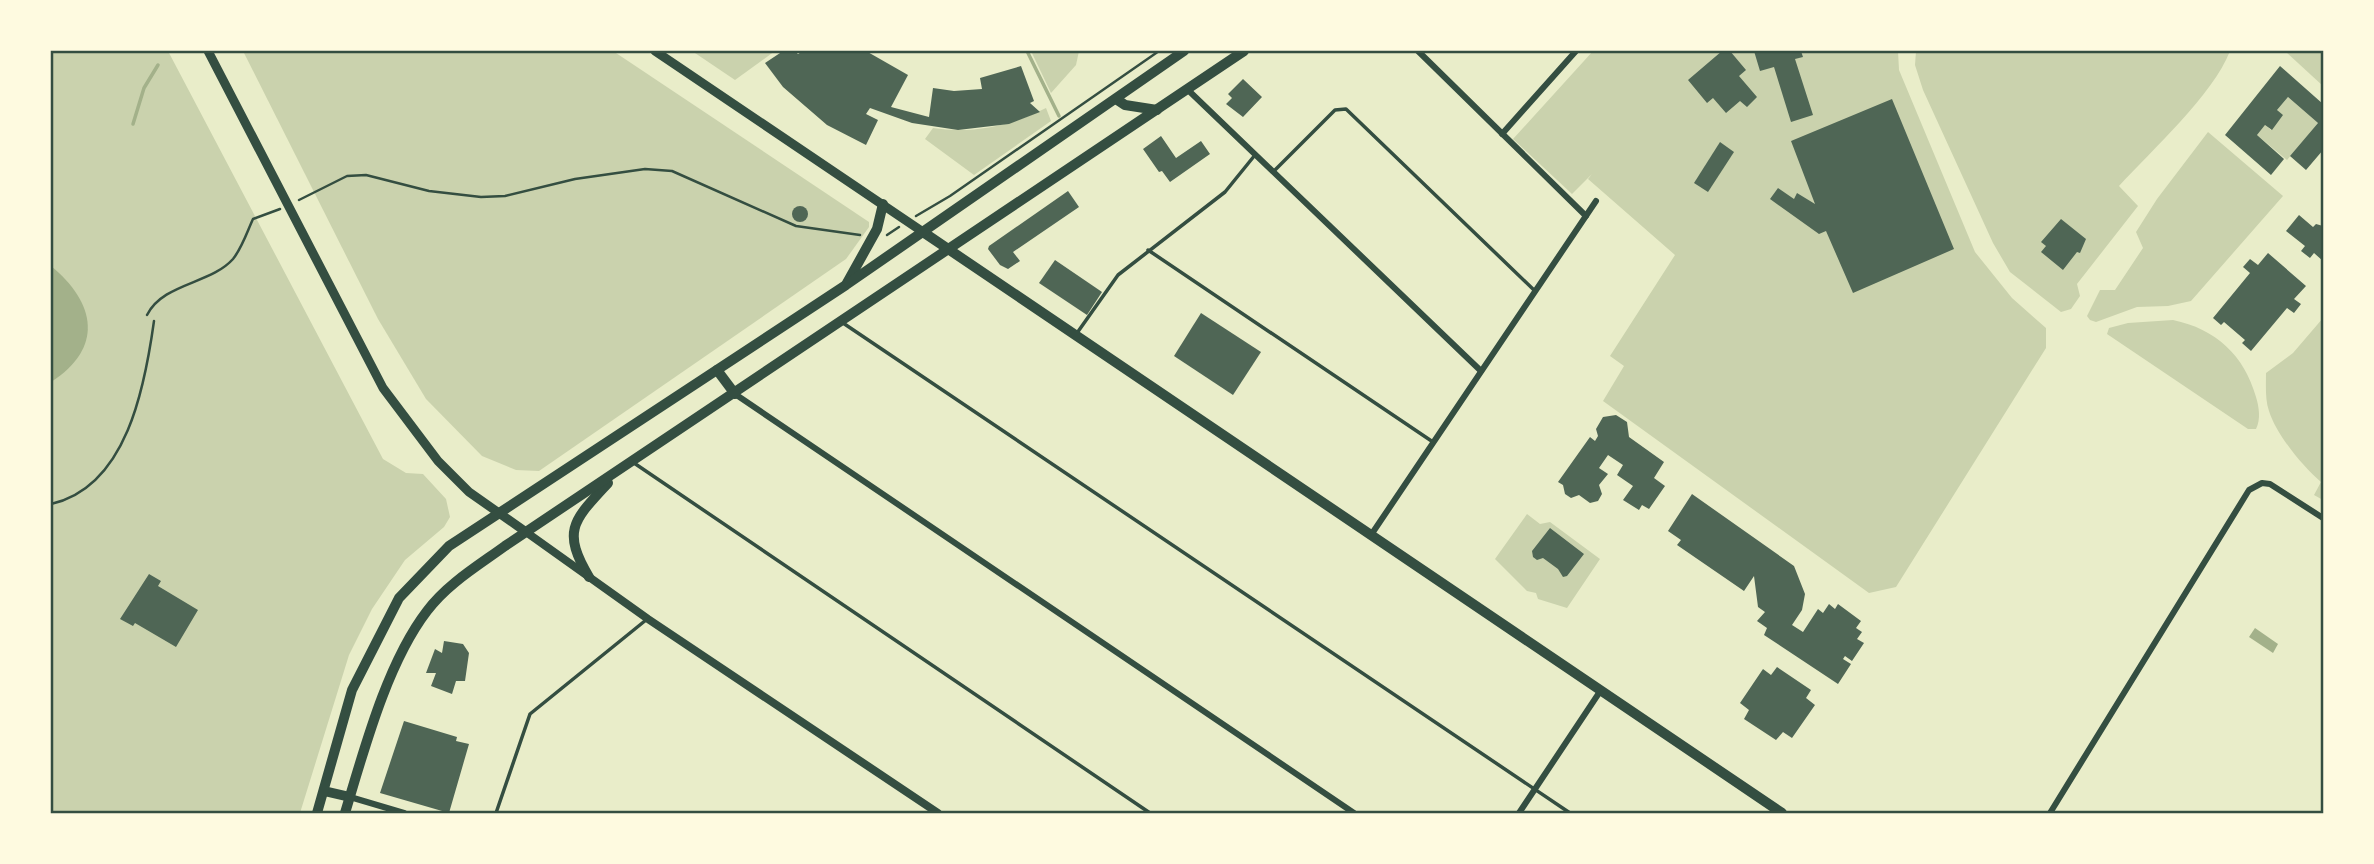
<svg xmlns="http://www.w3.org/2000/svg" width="2374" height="864" viewBox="0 0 2374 864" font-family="'Noto Sans',sans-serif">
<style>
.green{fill:#cad2ad}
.water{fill:#a3b18a}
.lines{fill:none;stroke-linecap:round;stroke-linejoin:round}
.stream{stroke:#a3b18a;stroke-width:3.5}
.building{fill:#4f6655}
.path{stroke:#344e41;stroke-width:2.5}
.service{stroke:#344e41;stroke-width:3.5}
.minor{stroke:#344e41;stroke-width:6}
.tertiary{stroke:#344e41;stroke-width:8}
.secondary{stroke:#344e41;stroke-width:9}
.primary{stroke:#344e41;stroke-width:10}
.trunk{stroke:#344e41;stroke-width:10}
.neatline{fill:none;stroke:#344e41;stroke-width:2.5}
</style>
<rect width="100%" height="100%" fill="#e9edc9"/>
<g class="green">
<polygon points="51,51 168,51 383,459 406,473 423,474 446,499 450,517 444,527 405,560 372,609 349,655 300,813 51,813"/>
<polygon points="243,51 613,51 869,222 869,227 846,259 539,471 516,470 482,456 426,399 378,319"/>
<polygon points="692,51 775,51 735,80"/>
<polygon points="1031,51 1079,51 1076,65 1051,93"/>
<polygon points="1593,51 1898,51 1899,70 1975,252 2012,298 2046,328 2046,348 1896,587 1869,593 1603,401 1624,366 1610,356 1675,255 1588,179 1592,174 1572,194 1513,139"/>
<path d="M 1916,51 L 2230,51 C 2213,95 2152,150 2119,186 L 2138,206 L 2077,284 L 2080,296 L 2071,309 L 2061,312 L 2010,272 L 1993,243 L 1923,90 L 1915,65 Z"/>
<polygon points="2285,51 2323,51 2323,86"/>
<polygon points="2288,97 2318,123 2287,160 2257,135 2265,125 2271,130 2282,115 2277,110"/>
<path d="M 1046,108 L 1051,121 L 974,175 L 925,139 L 933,128 C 972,134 1011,126 1046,108 Z"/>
<polygon points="2208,132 2283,196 2191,301 2168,306 2137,307 2096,322 2090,320 2087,316 2100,290 2115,290 2143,248 2136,232 2157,199"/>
<path d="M 2323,318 L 2323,500 L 2314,495 L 2321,482 C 2303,467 2276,434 2269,411 C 2265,400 2266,385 2266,373 L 2293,353 Z"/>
<path d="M 2173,320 C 2216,329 2244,355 2256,397 C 2259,407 2261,419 2256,429 L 2248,429 L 2107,334 L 2109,328 L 2128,323 Z"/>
<polygon points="1527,514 1540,524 1550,522 1600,559 1567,608 1538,599 1536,593 1527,591 1495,559"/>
</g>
<g class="water">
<path d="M 51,266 C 96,303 104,348 51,382 Z"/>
<polygon points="2255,628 2278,644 2273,653 2249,637"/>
</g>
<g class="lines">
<g class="stream">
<polyline points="1027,51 1059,116"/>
<polyline points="133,124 144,88 158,65"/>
</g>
</g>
<g class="building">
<polygon points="783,51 795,51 798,54 803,51 866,51 908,75 891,107 929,117 933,88 954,91 982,89 980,78 1021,66 1034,101 1030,103 1040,112 1009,124 958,130 912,123 870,108 866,114 878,120 866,145 827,125 783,87 765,63"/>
<polygon points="1722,51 1730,51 1746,70 1739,76 1757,97 1747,107 1740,101 1726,113 1713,98 1707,103 1688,80"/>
<polygon points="1754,51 1801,51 1803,57 1795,59 1813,115 1791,122 1774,67 1760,71"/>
<polygon points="2280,66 2323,104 2323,150 2306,170 2290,156 2318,123 2288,97 2277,110 2283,115 2272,130 2265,125 2257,135 2284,159 2271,175 2225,135"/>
<polygon points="1243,79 1262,97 1243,117 1226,104 1232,98 1228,94"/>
<polygon points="1892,99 1954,249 1853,293 1826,231 1819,234 1770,199 1778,188 1794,199 1797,193 1815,204 1791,141"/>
<polygon points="1161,136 1176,158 1201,141 1210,154 1170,182 1162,171 1159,172 1143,149"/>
<polygon points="1720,142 1734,152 1708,192 1694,183"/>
<polygon points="1068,191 1079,207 1013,252 1020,261 1008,269 1000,265 988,249 989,246"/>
<circle cx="800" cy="214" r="8"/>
<polygon points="2299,215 2313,227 2316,224 2323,226 2323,261 2314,253 2310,258 2301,251 2305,246 2286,231"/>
<polygon points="2061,219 2086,239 2080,253 2077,252 2063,270 2041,252 2046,246 2041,242"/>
<polygon points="2268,253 2306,286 2294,299 2301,304 2294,313 2287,308 2251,351 2242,343 2245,340 2224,322 2221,325 2213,318 2250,273 2243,267 2250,259 2258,265"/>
<polygon points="1055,260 1102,292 1087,315 1039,283"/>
<polygon points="1201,313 1261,352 1233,395 1174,356"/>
<polygon points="1616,415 1627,422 1629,437 1664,462 1654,478 1665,486 1649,509 1642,505 1639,510 1623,500 1633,486 1617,475 1623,465 1608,455 1599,468 1608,474 1599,485 1602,494 1598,501 1590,503 1579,495 1571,498 1565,494 1563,485 1558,482 1590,437 1595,441 1598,436 1596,429 1603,417"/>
<polygon points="1692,494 1794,566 1805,594 1802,610 1792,625 1803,632 1818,609 1823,613 1829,604 1835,609 1838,604 1861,621 1856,628 1862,632 1857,639 1864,643 1852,661 1845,656 1843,659 1851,664 1838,684 1764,635 1767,628 1757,621 1765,612 1758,607 1754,576 1744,591 1677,545 1681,540 1668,531"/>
<polygon points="1550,528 1584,554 1567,576 1563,577 1558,569 1543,558 1537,560 1533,557 1532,551"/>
<polygon points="149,574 161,581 158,586 198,610 176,647 135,623 133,626 120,619"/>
<polygon points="444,641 463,644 469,653 465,681 456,681 452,694 431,686 436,673 426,673 435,649 442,653"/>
<polygon points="1777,667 1811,690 1806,698 1815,705 1792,738 1783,732 1776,740 1744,719 1749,710 1740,703 1763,669 1771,675"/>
<polygon points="404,721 457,737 456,741 469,744 449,813 380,793"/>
</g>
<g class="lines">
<g class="path">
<polyline points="299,200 347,176 366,175 429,191 481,197 505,196 575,179 645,169 672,171 796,226 860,235"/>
<polyline points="916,216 950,196 1159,51"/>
<polyline points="887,235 899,227"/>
<path d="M 147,315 C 163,283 211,284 233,259 C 242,248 247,232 253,219 L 280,209"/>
<path d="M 51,504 C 127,487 145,386 154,321"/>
</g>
<g class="service">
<polyline points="1273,172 1335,110 1346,109 1535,291"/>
<polyline points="1148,250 1433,442"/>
<polyline points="843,323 1570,813"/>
<polyline points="1077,333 1118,275 1225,192 1255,155"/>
<polyline points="634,463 1150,813"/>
<polyline points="496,813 530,714 646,620"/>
</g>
<g class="minor">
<polyline points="1418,51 1586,216"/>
<polyline points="1188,90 1481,371"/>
<polyline points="1502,134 1576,51"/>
<polyline points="735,394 1354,813"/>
<polyline points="1371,535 1596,201"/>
<polyline points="350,797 404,813"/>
<polyline points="1519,813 1601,690"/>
<polyline points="2050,813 2249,490 2262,483 2270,484 2323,518"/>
</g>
<polyline class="tertiary" points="526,532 648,619 938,813"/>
<g class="secondary">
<polyline points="208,51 383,388 438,461 469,492 526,532"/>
<polyline points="655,51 923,232"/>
</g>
<polyline class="primary" points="923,232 1782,813"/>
<g class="trunk">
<polyline points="1116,99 1125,105 1157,110"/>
<polyline points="847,283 877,229 883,204"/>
<polyline points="717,370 735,394"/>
<path d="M 589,577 C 561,530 574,520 608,483"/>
<polyline points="324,791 350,797"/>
<polyline points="317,813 352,690 399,598 449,546 846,285 1184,51"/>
<path d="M 345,813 C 364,750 387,663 427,611 C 447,584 479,565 505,546 L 1244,51"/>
</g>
</g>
<rect width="2374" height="864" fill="none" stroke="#fefae0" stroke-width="105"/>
<rect x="52" y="52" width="2270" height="760" class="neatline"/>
</svg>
